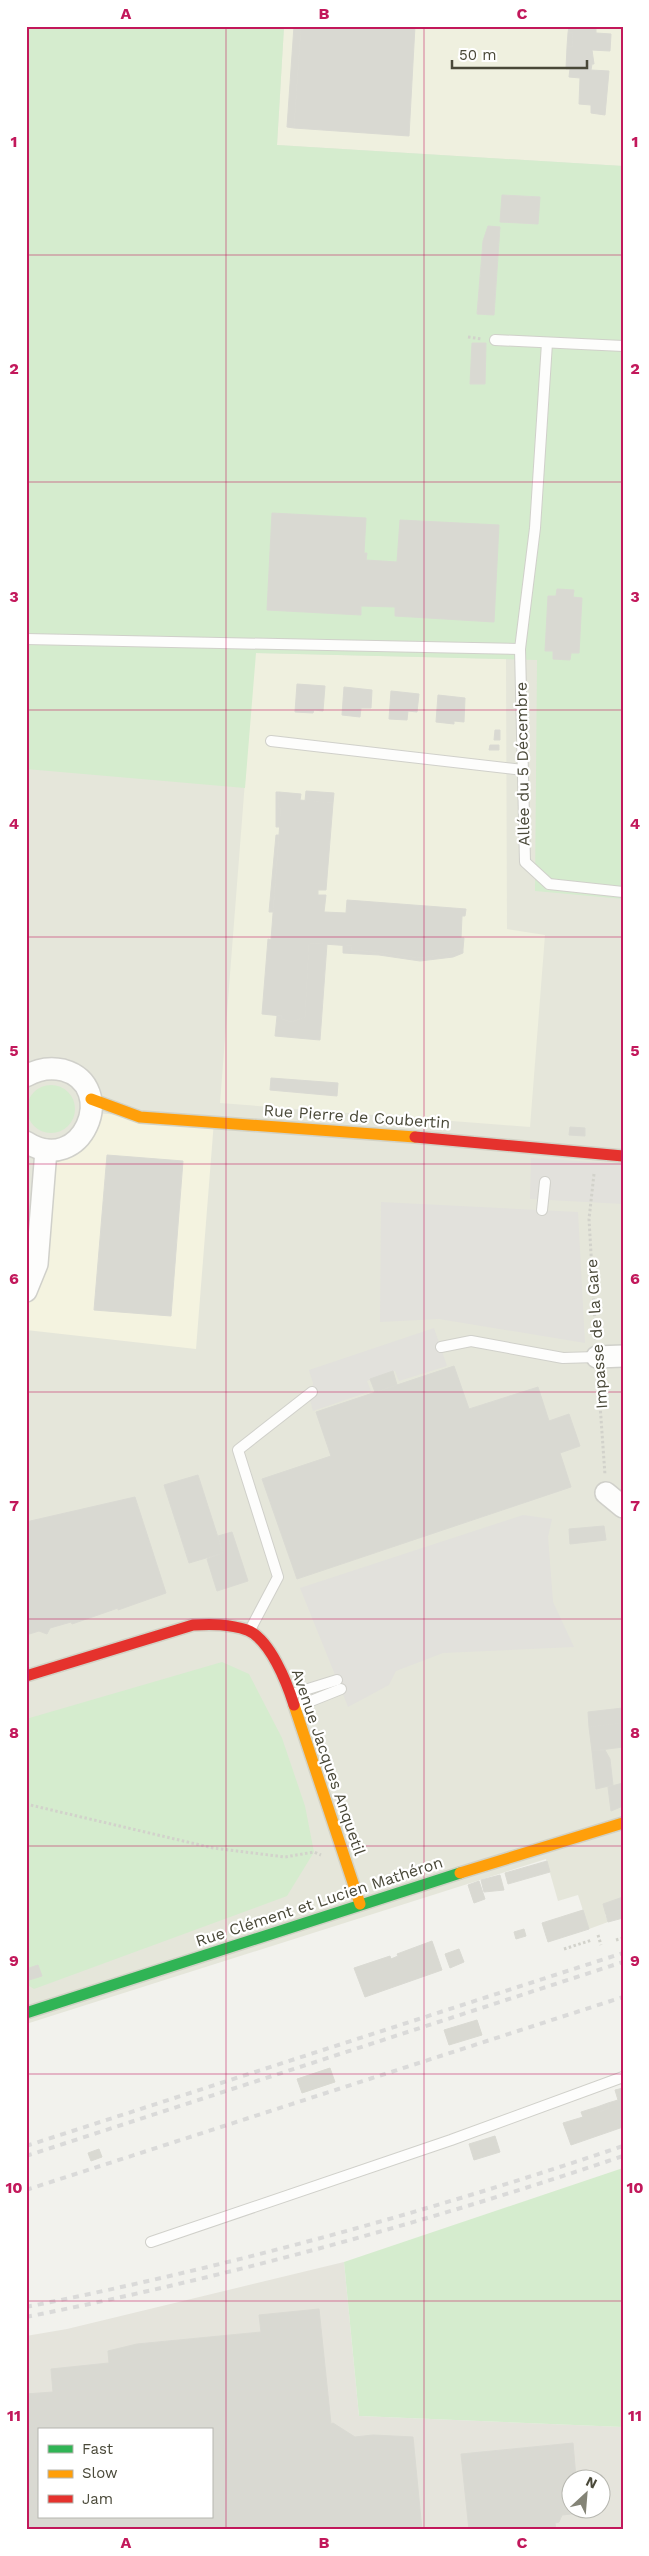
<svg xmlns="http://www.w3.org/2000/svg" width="649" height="2556" viewBox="0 0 649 2556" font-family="'Work Sans',sans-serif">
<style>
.residential{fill:#e5e6da}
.commercial{fill:#f4f3e0}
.industrial{fill:#e5e4dc;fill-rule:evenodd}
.education{fill:#eff0df}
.green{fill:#d5ecce}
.parking{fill:#e2e1dc}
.building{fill:#d9d9d2;stroke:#dadad3;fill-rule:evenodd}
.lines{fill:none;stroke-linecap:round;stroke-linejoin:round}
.lane-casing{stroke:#d0d0ca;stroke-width:12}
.street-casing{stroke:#d0d0ca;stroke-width:24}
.fast-casing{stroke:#d2d2c6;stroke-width:14}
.slow-casing{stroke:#d2d2c6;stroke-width:14}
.jam-casing{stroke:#d2d2c6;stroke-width:14}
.path{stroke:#d2d2cb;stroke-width:3;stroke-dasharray:2.5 2.5;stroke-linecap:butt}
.lane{stroke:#fdfdfc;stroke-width:10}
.street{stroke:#fdfdfc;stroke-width:21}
.fast{stroke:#30b455;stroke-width:11}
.slow{stroke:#ff9f0a;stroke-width:11}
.jam{stroke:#e5322d;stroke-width:11}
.rail{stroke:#dadad9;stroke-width:4;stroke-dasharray:6 6;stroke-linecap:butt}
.grid{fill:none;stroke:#c2185b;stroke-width:1;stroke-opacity:0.55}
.labels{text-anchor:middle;stroke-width:4.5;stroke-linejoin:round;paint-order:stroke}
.street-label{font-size:16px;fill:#494838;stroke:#fff}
.neatline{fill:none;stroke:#c2185b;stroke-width:2}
.grid-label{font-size:16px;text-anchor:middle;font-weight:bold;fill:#c2185b}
</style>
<rect width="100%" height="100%" fill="#f2f2ed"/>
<polygon class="residential" points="26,26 623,26 623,1909 605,1914 608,1922 589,1929 578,1895 558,1901 546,1859 26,2024"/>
<polygon class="commercial" points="92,1113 214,1121 196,1349 26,1330 26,1291 46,1150 59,1150"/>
<path class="industrial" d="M 344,2262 L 359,2416 L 623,2427 L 623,2530 L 26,2530 L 26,2336 L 67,2329 ZM 39,2430 L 211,2430 L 211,2517 L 39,2517 ZM 572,2478 L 602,2478 L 602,2508 L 572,2508 Z"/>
<g class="education">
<polygon points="266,26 623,26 623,166 277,145 284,27"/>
<polygon points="255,653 506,659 507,929 545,935 530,1127 220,1103"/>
</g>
<g class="green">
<polygon points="26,26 284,27 277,145 623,166 623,899 535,891 537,660 256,653 245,788 26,769"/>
<circle cx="51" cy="1109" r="24"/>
<polygon points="222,1662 249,1674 282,1738 305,1806 314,1852 287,1896 34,1989 26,1984 26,1719"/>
<polygon points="623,2168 623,2427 359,2416 344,2262"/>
</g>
<g class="parking">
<polygon points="531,1158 623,1164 623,1204 530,1199"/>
<polygon points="381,1202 578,1212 585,1343 439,1319 380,1322"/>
<polygon points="434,1328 447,1366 399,1381 395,1371 393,1371 367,1381 371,1391 313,1411 310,1400 313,1383 309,1370"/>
<polygon points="523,1515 552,1519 548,1537 553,1602 574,1647 443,1653 396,1671 389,1685 348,1707 300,1588"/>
</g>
<g class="building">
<polygon points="294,26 301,26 294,128 287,127"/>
<polygon points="301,26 415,26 409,136 294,128"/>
<polygon points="569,26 596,26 596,33 611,34 610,51 592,50 594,64 592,64 591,70 609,71 605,115 591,113 591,105 579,104 580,78 569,77 570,69 566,69 567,47 572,47 573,33 568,33"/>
<polygon points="568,33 573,33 572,47 567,47"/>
<polygon points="502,195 540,197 538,224 500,222"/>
<polygon points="488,226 500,227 494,315 477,314 483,241"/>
<polygon points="472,343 486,343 485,384 470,384"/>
<polygon points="272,513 366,518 364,553 367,553 366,560 397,562 400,520 499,525 494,622 395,616 395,607 361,606 361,615 267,610"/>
<polygon points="557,589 574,590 573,597 582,598 579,653 571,653 570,660 553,659 553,651 545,651 548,596 556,596"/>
<polygon points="297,684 325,686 323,711 314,710 313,713 295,712"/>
<polygon points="344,687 372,690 371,708 361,708 360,717 342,715"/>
<polygon points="391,691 419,694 417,712 408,711 407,720 389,719"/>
<polygon points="438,695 465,698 464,722 454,721 454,724 436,722"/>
<polygon points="495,730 500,730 500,740 494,740"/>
<polygon points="490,745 499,745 499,750 489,750"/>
<polygon points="306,791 334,793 333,803 305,801"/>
<polygon points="276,792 279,792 278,808 281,809 280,827 276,827"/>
<polygon points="279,792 301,794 300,800 333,803 326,890 318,890 318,895 326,895 324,912 346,913 347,900 466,909 465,916 462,916 461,938 464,938 463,949 449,954 420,958 364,951 351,951 352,946 309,943 305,1017 291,1022 282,1019 282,1016 262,1014 268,939 271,940 281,809 278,808"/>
<polygon points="276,835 279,835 273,912 269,912"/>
<polygon points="309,943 327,944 320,1040 275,1036 277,1016 282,1016 282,1019 291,1022 305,1017"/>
<polygon points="343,945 352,946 351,951 364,951 420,958 449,954 463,949 463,953 453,957 420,961 379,955 343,953"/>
<polygon points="271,1078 338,1083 337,1096 270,1090"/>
<polygon points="570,1127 585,1128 585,1136 569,1135"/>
<polygon points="107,1155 183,1161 171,1316 94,1310"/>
<polygon points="454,1366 469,1409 538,1387 549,1421 569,1414 580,1446 560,1453 571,1487 297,1579 262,1479 331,1456 316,1412"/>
<polygon points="393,1371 397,1385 375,1392 370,1379"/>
<polygon points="198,1475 223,1553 189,1563 164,1485"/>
<polygon points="135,1497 166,1593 118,1610 118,1608 72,1624 71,1622 50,1628 47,1634 39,1631 26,1635 26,1522"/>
<polygon points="604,1526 606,1540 570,1544 569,1529"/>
<polygon points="232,1532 248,1581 217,1591 207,1559 223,1553 218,1536"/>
<polygon points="623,1708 623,1723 589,1727 588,1712"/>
<polygon points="623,1723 623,1747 592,1751 589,1727"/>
<polygon points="605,1750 610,1759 613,1785 596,1789 592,1751"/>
<polygon points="623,1783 623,1806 611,1811 608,1787"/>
<polygon points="547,1861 550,1872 508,1884 505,1873"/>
<polygon points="500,1875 504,1890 484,1892 481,1880"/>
<polygon points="479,1881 485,1899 474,1903 468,1885"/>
<polygon points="623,1897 623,1918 608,1922 603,1904"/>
<polygon points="583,1910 589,1929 548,1942 542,1923"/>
<polygon points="524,1929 526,1936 516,1939 514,1932"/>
<polygon points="432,1941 442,1970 365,1997 354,1968 390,1956 391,1959 398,1956 397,1954"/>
<polygon points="459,1949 464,1962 450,1968 445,1954"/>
<polygon points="38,1965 42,1976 29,1980 26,1969"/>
<polygon points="477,2020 482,2035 449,2045 444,2030"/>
<polygon points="330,2068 335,2082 302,2093 297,2079"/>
<polygon points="623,2088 623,2127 571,2145 563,2123 583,2117 581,2112 597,2107 599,2112 609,2108 608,2103 618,2100 615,2090"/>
<polygon points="608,2103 609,2108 599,2112 597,2107"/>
<polygon points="495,2136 500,2152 474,2160 469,2144"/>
<polygon points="99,2149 102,2157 91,2161 88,2153"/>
<path d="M 319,2309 L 331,2424 L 333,2423 L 355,2437 L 373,2435 L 413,2437 L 422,2530 L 26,2530 L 26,2394 L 53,2392 L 51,2369 L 109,2363 L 108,2351 L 137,2344 L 261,2332 L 259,2315 ZM 39,2430 L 211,2430 L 211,2517 L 39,2517 Z"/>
<polygon points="573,2443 576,2478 572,2478 572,2508 579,2508 580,2513 562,2515 559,2522 555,2523 556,2530 469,2530 461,2454"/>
</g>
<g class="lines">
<g class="lane-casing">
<g id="lane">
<polyline points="495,340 623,346"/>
<polyline points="547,343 535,528 520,649 525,862 549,884 623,892"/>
<polyline points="26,639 520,649"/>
<polyline points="271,741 523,770"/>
<polyline points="542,1210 545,1182"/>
<polyline points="441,1347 471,1341 563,1358 597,1357"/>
<polyline points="250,1630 278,1577 238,1450 312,1392"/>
<polyline points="292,1694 337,1680"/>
<polyline points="296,1707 341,1689"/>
<polyline points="151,2242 451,2140 623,2077"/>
</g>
</g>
<g class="street-casing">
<g id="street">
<path d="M 26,1076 C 38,1069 50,1067 63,1070 C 120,1086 82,1178 26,1142"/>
<polyline points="26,1291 37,1264 46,1150"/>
<polyline points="597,1357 623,1356"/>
<polyline points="606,1493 623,1507"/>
</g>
</g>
<g class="fast-casing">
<polyline id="fast" points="26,2013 460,1873"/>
</g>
<g class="slow-casing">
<g id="slow">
<polyline points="91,1099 140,1117 415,1137"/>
<polyline points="294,1705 360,1904"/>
<polyline points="460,1873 623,1823"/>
</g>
</g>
<g class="jam-casing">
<g id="jam">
<polyline points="415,1137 623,1156"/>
<path d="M 26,1676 L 193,1625 C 212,1624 229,1624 247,1630 C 270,1639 287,1683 294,1705"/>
</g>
</g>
<g class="path">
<polyline points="468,337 482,339"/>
<polyline points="594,1174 589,1219 596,1340"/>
<polyline points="598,1376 605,1475"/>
<polyline points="26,1804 213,1848 285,1857 314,1852 321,1855"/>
<polyline points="598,1935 601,1945"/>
<polyline points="616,1940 623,1938"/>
<polyline points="564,1949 592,1940"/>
<polyline points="621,1981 623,1981"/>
</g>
<use href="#lane" class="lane"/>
<use href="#street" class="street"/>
<use href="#fast" class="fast"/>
<use href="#slow" class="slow"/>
<use href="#jam" class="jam"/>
<g class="rail">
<polyline points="26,2146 623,1953"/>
<polyline points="26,2156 623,1962"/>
<polyline points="26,2190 623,1997"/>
<path d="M 26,2307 C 228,2267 428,2212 623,2146"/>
<path d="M 26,2317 C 228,2277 428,2222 623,2156"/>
</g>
</g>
<path class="grid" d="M 226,26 L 226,2530M 424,26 L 424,2530M 26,255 L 623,255M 26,482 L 623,482M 26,710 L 623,710M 26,937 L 623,937M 26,1164 L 623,1164M 26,1392 L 623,1392M 26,1619 L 623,1619M 26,1846 L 623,1846M 26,2074 L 623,2074M 26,2301 L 623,2301"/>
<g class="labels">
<g class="street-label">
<text transform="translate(522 764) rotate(-91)" y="6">Allée du 5 Décembre</text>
<text transform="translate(357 1116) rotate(4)" y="6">Rue Pierre de Coubertin</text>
<text transform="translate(596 1334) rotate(-94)" y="6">Impasse de la Gare</text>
<text transform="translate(329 1762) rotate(71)" y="6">Avenue Jacques Anquetil</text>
<text transform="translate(319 1901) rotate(-18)" y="6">Rue Clément et Lucien Mathéron</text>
</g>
</g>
<rect width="649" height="2556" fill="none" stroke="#ffffff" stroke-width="55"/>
<rect x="38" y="2428" width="175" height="90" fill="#ffffff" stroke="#b6b6af"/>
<rect x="48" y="2445" width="25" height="8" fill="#30b455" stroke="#b6b6af"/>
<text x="82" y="2454" font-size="15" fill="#494838">Fast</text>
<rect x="48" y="2470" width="25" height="8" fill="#ff9f0a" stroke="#b6b6af"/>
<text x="82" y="2478" font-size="15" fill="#494838">Slow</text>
<rect x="48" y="2495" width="25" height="8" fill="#e5322d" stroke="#b6b6af"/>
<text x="82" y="2504" font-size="15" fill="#494838">Jam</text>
<g transform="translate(586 2494) rotate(26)"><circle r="24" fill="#ffffff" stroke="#b6b6af"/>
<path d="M0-4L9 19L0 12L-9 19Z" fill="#848477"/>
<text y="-8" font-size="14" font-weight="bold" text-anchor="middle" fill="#494838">N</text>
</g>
<path d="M452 60v8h135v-8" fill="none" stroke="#494838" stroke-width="2.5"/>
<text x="459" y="60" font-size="15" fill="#494838" stroke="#ffffff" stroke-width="4" paint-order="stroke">50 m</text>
<rect x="28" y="28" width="594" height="2500" class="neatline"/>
<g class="grid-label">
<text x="126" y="19">A</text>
<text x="324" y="19">B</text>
<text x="522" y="19">C</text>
<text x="14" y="147">1</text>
<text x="635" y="147">1</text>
<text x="14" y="374">2</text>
<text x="635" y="374">2</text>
<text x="14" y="602">3</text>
<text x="635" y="602">3</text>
<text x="14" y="829">4</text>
<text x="635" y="829">4</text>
<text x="14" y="1056">5</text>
<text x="635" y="1056">5</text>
<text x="14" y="1284">6</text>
<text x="635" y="1284">6</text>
<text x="14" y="1511">7</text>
<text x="635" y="1511">7</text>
<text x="14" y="1738">8</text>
<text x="635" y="1738">8</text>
<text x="14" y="1966">9</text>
<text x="635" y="1966">9</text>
<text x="14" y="2193">10</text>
<text x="635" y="2193">10</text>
<text x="14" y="2421">11</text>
<text x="635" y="2421">11</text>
<text x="126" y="2548">A</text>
<text x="324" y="2548">B</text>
<text x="522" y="2548">C</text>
</g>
</svg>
